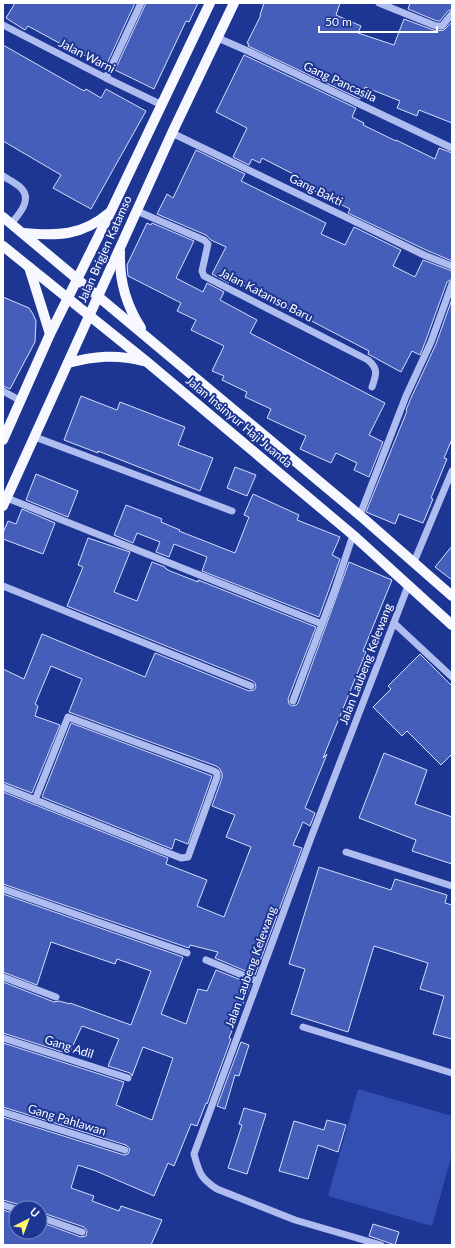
<svg xmlns="http://www.w3.org/2000/svg" width="455" height="1248" viewBox="0 0 455 1248" font-family="Lato,sans-serif">
<style>
.green{fill:#344fb2}
.building{fill:#455eba;stroke:#d5ddfa}
.lines{fill:none;stroke-linecap:round;stroke-linejoin:round}
.minor{stroke:#aebcef;stroke-width:7}
.major{stroke:#f6f7ff;stroke-width:10}
.labels{text-anchor:middle;stroke-width:4;stroke-linejoin:round;paint-order:stroke}
.street-label{font-size:12px;fill:#fff;stroke:#1d3593}
</style>
<rect width="100%" height="100%" fill="#1d3593"/>
<polygon class="green" points="358,1089 452,1116 452,1154 432,1226 328,1196"/>
<g class="building">
<polygon points="15,3 135,3 106,66 84,55 83,56 28,26 25,30 6,18"/>
<polygon points="146,3 198,3 189,22 186,21 154,89 115,70"/>
<polygon points="264,3 340,3 336,15 361,26 358,33 394,45 404,19 436,31 444,30 452,22 452,123 419,110 417,116 397,108 400,101 365,87 360,99 248,46 249,44 247,43 261,15 260,15"/>
<polygon points="410,3 452,3 452,9 448,11 440,21 437,21 408,9"/>
<polygon points="3,45 84,91 86,89 101,98 106,89 146,111 91,209 53,188 61,175 3,141"/>
<polygon points="244,55 356,108 352,117 364,123 363,125 396,141 396,140 435,159 439,148 452,153 452,261 426,250 348,213 350,209 312,190 313,189 299,182 301,178 262,158 260,163 252,159 249,165 233,157 247,128 216,112"/>
<polygon points="196,150 245,174 241,181 326,223 321,234 345,245 354,227 401,250 393,266 415,277 423,260 452,271 452,279 447,282 426,340 420,355 412,351 401,372 368,354 369,351 231,279 229,283 212,274 226,247 211,240 206,235 157,214 167,194 173,198"/>
<polygon points="147,223 151,225 152,223 194,241 176,278 203,292 207,283 224,292 220,300 257,320 250,333 385,403 369,435 383,442 369,477 354,470 357,463 336,453 331,463 300,449 306,436 267,418 271,409 245,397 247,392 222,380 224,376 212,371 224,346 191,330 196,320 177,311 181,303 128,276 127,265"/>
<polygon points="3,297 29,308 33,314 36,321 35,342 10,389 3,386"/>
<polygon points="452,299 452,439 444,458 447,459 431,498 433,499 423,523 399,514 395,524 366,512 407,411 406,410 411,398 436,344"/>
<polygon points="81,396 117,410 120,402 185,427 178,445 213,458 200,491 98,451 98,453 64,440"/>
<polygon points="235,467 256,475 247,496 227,488"/>
<polygon points="36,474 78,491 68,517 26,500"/>
<polygon points="253,494 299,515 297,520 340,537 332,555 340,559 319,617 202,571 207,557 174,544 169,557 156,552 160,542 137,533 133,543 114,535 126,505 162,519 161,522 180,530 179,531 235,553 249,517 244,515"/>
<polygon points="22,509 55,523 43,554 3,539 3,533 8,521 16,524"/>
<polygon points="88,538 130,552 114,592 137,601 152,562 165,567 165,568 170,571 198,582 198,580 316,627 288,699 289,704 292,706 296,705 298,703 349,562 392,580 363,651 366,652 323,758 327,754 305,808 315,813 310,826 303,822 293,845 302,848 255,975 215,958 218,952 190,945 189,948 3,884 3,792 168,858 166,864 207,880 197,906 224,917 251,847 226,837 235,815 212,806 222,778 222,773 220,769 216,766 69,712 82,679 51,666 35,704 38,706 35,716 60,725 32,793 3,782 3,669 24,679 42,634 145,677 155,653 249,691 254,690 256,687 255,683 253,681 67,606 83,567 78,565"/>
<polygon points="452,546 452,580 435,567"/>
<polygon points="420,654 452,686 452,754 441,765 407,731 402,736 373,707 391,689 388,686"/>
<polygon points="71,723 212,776 188,844 175,839 172,849 42,797"/>
<polygon points="384,753 427,770 415,804 452,817 452,864 412,851 416,840 359,818"/>
<polygon points="319,867 391,890 395,879 447,895 445,903 452,905 452,1039 433,1034 444,996 420,989 428,963 374,946 348,1032 291,1014 305,969 289,964"/>
<polygon points="3,894 183,957 161,1014 186,1024 198,989 207,991 216,970 251,984 229,1038 231,1039 207,1104 206,1103 197,1126 191,1124 174,1166 168,1163 154,1196 96,1171 78,1165 71,1188 94,1196 92,1201 119,1211 121,1206 162,1220 151,1245 3,1245 3,1210 16,1214 16,1232 40,1232 40,1222 81,1237 86,1236 87,1231 84,1227 40,1212 40,1208 21,1208 17,1204 3,1200 3,1117 124,1155 128,1154 130,1149 126,1145 3,1107 3,1043 124,1082 116,1105 152,1120 173,1058 143,1047 132,1076 130,1073 108,1066 119,1039 82,1026 69,1054 3,1033 3,982 54,1002 59,1001 70,1004 70,1003 131,1025 151,971 117,959 115,964 51,942 37,985 3,972"/>
<polygon points="241,1042 249,1045 239,1076 235,1075 225,1109 217,1106"/>
<polygon points="244,1108 266,1114 247,1174 228,1168 242,1125 239,1124"/>
<polygon points="327,1120 346,1125 338,1152 318,1145 308,1179 279,1171 294,1121 324,1130"/>
<polygon points="373,1224 399,1232 395,1245 369,1236"/>
</g>
<g class="lines">
<g class="minor">
<polyline points="379,3 436,26 442,26 452,14"/>
<polyline points="3,25 106,78 162,105"/>
<polyline points="218,38 250,52 452,148"/>
<polyline points="106,78 141,3"/>
<polyline points="172,133 424,255 452,266"/>
<path d="M 3,176 C 9,180 16,183 21,188 C 33,200 18,215 11,224"/>
<path d="M 137,211 L 204,240 L 208,244 L 202,271 L 204,276 L 368,360 C 379,369 376,375 372,387"/>
<polyline points="3,391 21,401"/>
<polyline points="35,437 232,511"/>
<polyline points="7,498 322,624"/>
<polyline points="360,515 406,396 431,342 452,284"/>
<polyline points="414,562 452,471"/>
<polyline points="3,586 251,686"/>
<polyline points="394,623 452,677"/>
<polyline points="293,701 334,592 353,535"/>
<polyline points="3,787 181,858 188,857 217,777 217,773 214,771 68,717 35,800"/>
<polyline points="346,852 452,886"/>
<polyline points="3,889 187,953"/>
<polyline points="206,960 257,981"/>
<polyline points="3,977 56,997"/>
<polyline points="303,1027 452,1073"/>
<polyline points="3,1038 128,1078"/>
<polyline points="3,1112 125,1150"/>
<polyline points="3,1205 16,1209"/>
<polyline points="40,1217 82,1232"/>
<path d="M 381,1245 L 295,1220 L 217,1189 C 200,1178 199,1172 194,1154 L 312,835 L 408,586"/>
</g>
<g class="major">
<polyline points="3,217 363,518 452,596"/>
<path d="M 23,233 C 57,236 82,236 109,213"/>
<polyline points="3,246 147,362 353,535 452,625"/>
<path d="M 120,252 C 119,279 126,305 141,328"/>
<polyline points="29,267 50,334"/>
<path d="M 68,363 C 94,356 117,354 143,361"/>
<polyline points="3,440 50,334 111,211 210,3"/>
<polyline points="3,506 172,133 234,3"/>
</g>
</g>
<g class="labels">
<g class="street-label">
<text transform="translate(87 56) rotate(27)" y="4">Jalan Warni</text>
<text transform="translate(340 82) rotate(25)" y="4">Gang Pancasila</text>
<text transform="translate(316 190) rotate(26)" y="4">Gang Bakti</text>
<text transform="translate(105 249) rotate(-66)" y="4">Jalan Brigjen Katamso</text>
<text transform="translate(266 295) rotate(27)" y="4">Jalan Katamso Baru</text>
<text transform="translate(239 422) rotate(40)" y="4">Jalan Insinyur Haji Juanda</text>
<text transform="translate(366 664) rotate(-69)" y="4">Jalan Laubeng Kelewang</text>
<text transform="translate(251 967) rotate(-70)" y="4">Jalan Laubeng Kelewang</text>
<text transform="translate(69 1047) rotate(18)" y="4">Gang Adil</text>
<text transform="translate(67 1120) rotate(17)" y="4">Gang Pahlawan</text>
</g>
</g>
<rect width="455" height="1248" fill="none" stroke="#ffffff" stroke-width="8"/>
<g transform="translate(28 1220) rotate(42)"><circle r="19" fill="#1d3593" stroke="#7786be"/>
<path d="M0-3L7 15L0 10L-7 15Z" fill="#fef66d"/>
<text y="-6" font-size="11" font-weight="bold" text-anchor="middle" fill="#ffffff">U</text>
</g>
<path d="M319 26v6h118v-6" fill="none" stroke="#ffffff" stroke-width="2"/>
<text x="325" y="26" font-size="12" fill="#ffffff" stroke="#1d3593" stroke-width="3" paint-order="stroke">50 m</text>
</svg>
